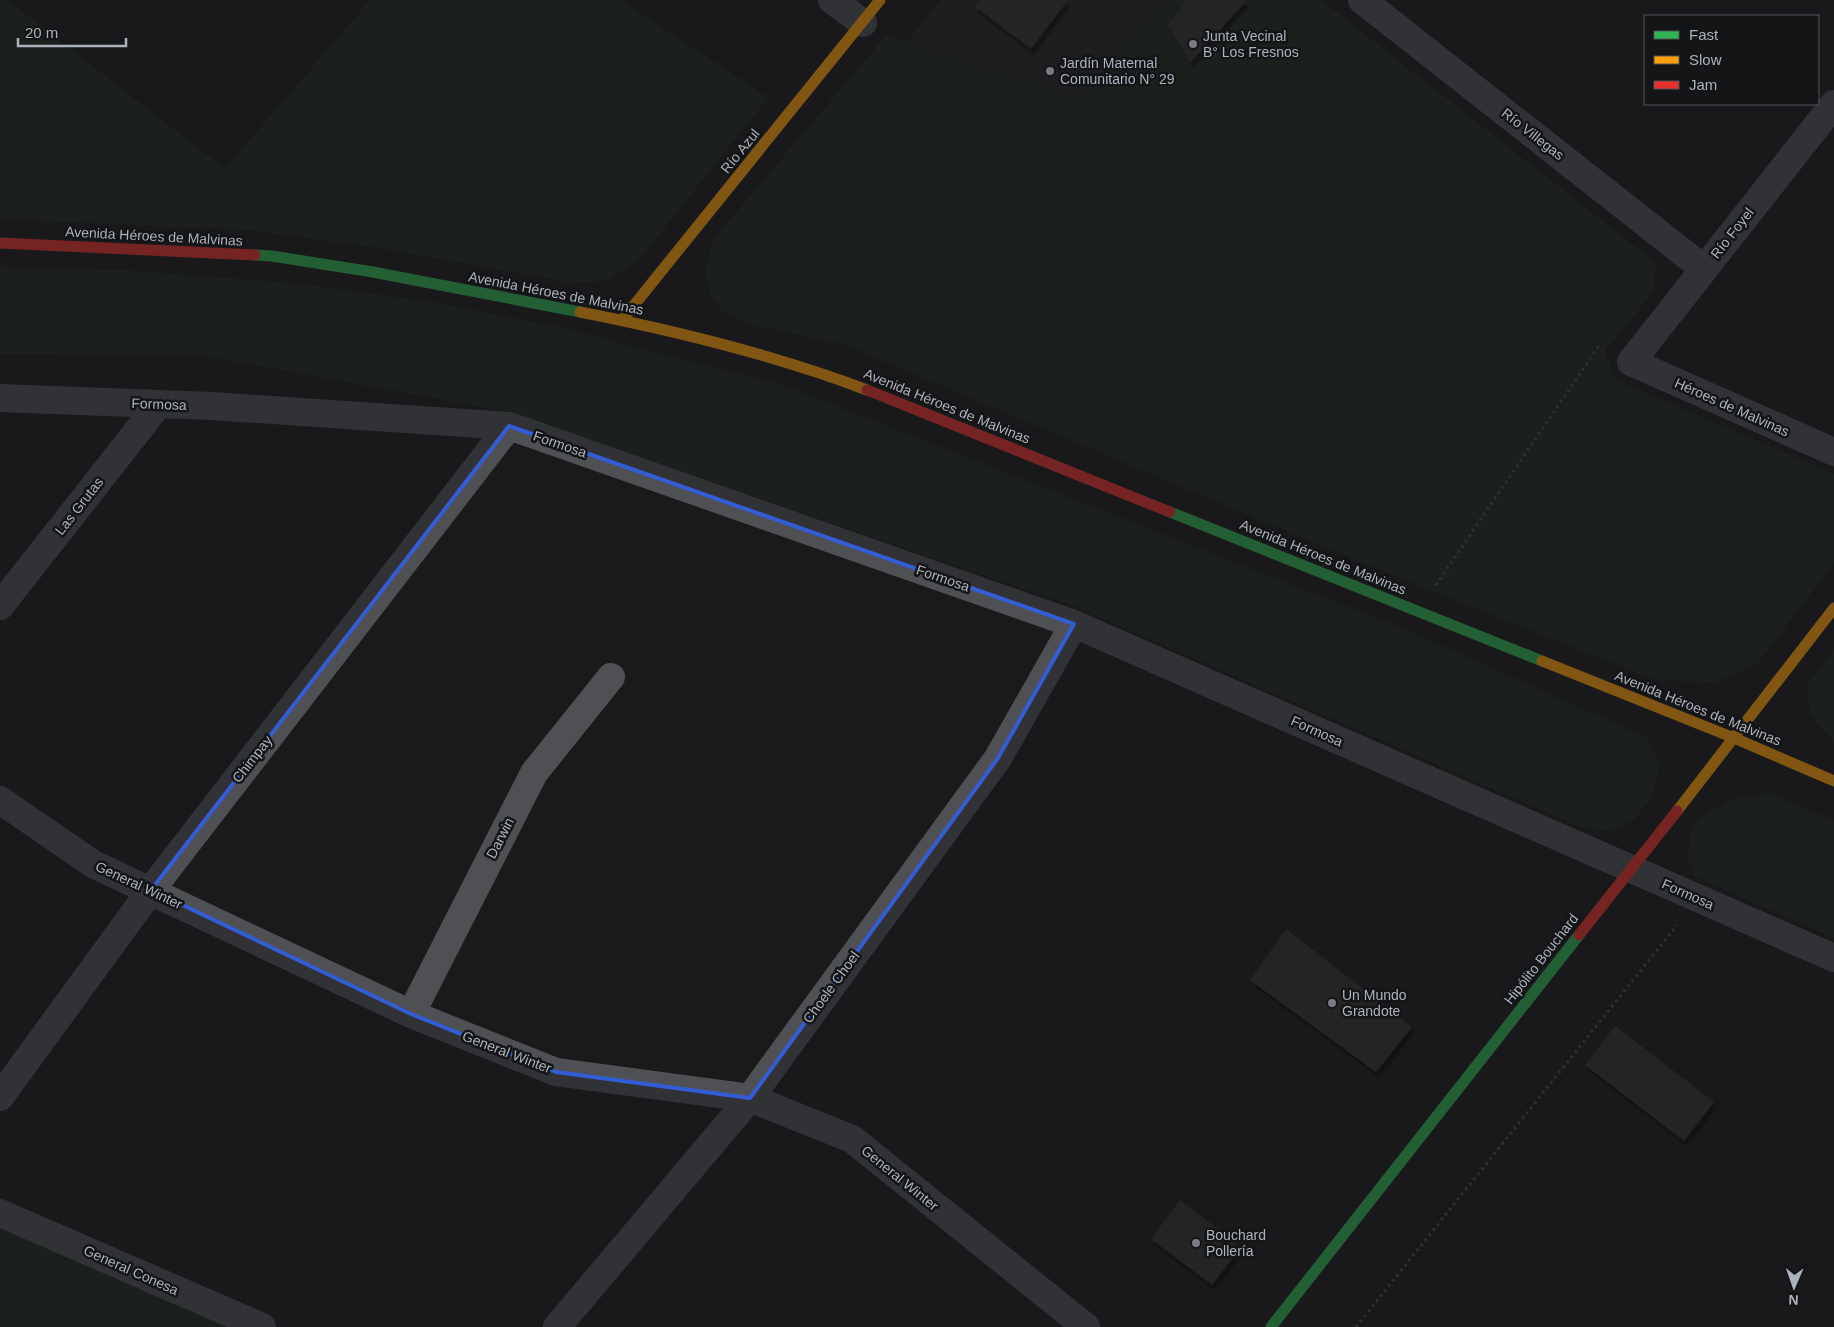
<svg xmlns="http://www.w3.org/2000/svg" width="1834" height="1327" viewBox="0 0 1834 1327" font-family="Arial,sans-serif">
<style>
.built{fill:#242427}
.green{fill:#202821}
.building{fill:#323233;filter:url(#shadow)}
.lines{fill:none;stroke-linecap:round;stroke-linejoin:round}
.path{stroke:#4a4c4f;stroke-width:3;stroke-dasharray:2.5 4;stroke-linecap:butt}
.street{stroke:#4f5054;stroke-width:28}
.fast{stroke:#30b455;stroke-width:11}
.slow{stroke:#ff9f0a;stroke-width:11}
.jam{stroke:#e5322d;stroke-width:11}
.marked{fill:none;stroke:#325dd4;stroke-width:4;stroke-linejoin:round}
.poi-dot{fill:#797d83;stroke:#141517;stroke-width:2}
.labels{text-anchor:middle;stroke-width:5;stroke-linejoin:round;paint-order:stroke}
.poi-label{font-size:14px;fill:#acb2bb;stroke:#141517;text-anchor:start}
.street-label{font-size:14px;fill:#acb2bb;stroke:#141517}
</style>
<defs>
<filter id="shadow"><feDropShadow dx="3" dy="5.5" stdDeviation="1" flood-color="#0009"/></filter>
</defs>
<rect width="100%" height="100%" fill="#1a1a1b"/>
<polygon class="built" points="940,0 1162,0 1082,99 907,42"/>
<g class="green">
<polygon points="0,0 7,0 225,169 370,0 621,0 768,98 639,260 608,280 573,283 387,249 250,230 0,219"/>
<polygon points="1162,0 1321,0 1656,263 1654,290 1605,352 1616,380 1834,474 1834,563 1757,664 1716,682 1655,680 1367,565 846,345 750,324 721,310 709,291 705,270 712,241 886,36 907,42 1082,99"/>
<polygon points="0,267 119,270 291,283 426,301 558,327 785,386 1399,627 1646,737 1660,765 1652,797 1635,818 1609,831 1583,828 1076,607 505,411 206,356 0,354"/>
<polygon points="1834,650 1834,742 1810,715 1807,685"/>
<polygon points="1771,794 1834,821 1834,938 1694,876 1687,855 1692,828 1703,815 1731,800"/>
<polygon points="0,1224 233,1327 0,1327"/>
</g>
<g class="building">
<polygon points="980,0 1068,0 1031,49 975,7"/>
<polygon points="1187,0 1247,0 1190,63 1168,25"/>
<polygon points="1286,929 1412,1027 1376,1072 1250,980"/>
<polygon points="1615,1026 1714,1102 1684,1141 1585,1065"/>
<polygon points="1180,1200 1241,1247 1212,1285 1151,1239"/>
</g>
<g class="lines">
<g class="path">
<polyline points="1436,585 1598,347 1603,349"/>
<polyline points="1356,1327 1677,925"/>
</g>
<g class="street">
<polyline points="832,0 863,23"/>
<polyline points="1362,0 1704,269"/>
<polyline points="1834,104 1631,362 1834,452"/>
<polyline points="0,398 212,406 509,426 1074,624 1834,958"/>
<polyline points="0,606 158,405"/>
<polyline points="0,800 93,864 411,1014 556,1072 750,1098 852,1139 1086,1327"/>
<polyline points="411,1014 534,773 611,677"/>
<polyline points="0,1097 151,890 509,426"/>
<polyline points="0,1213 262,1327"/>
<polyline points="557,1327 750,1098 998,758 1074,624"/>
</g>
<g class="fast">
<polyline points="255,255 272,256 373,272 580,312"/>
<polyline points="1170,512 1542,661"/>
<polyline points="1271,1327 1579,935"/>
</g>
<g class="slow">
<path d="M 580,312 C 677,331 775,355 867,390"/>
<polyline points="622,320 880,0"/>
<polyline points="1542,661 1734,738 1834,781"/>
<polyline points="1677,811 1834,608"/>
</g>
<g class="jam">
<polyline points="0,243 255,255"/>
<polyline points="867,390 1170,512"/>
<polyline points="1579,935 1677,811"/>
</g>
</g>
<path d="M0 0H1834V1327H0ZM 509,426 L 1074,624 L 998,758 L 750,1098 L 556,1072 L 411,1014 L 151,890 Z" fill="#1a1a1b" fill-opacity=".55" fill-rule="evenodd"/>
<path class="marked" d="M 509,426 L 1074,624 L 998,758 L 750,1098 L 556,1072 L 411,1014 L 151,890 Z"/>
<g class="poi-dot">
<circle cx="1193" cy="44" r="5"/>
<circle cx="1050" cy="71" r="5"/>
<circle cx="1332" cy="1003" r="5"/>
<circle cx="1196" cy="1243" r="5"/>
</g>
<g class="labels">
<g class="poi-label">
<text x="1203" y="41">Junta Vecinal<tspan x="1203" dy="16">B° Los Fresnos</tspan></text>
<text x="1060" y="68">Jardín Maternal<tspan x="1060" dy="16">Comunitario N° 29</tspan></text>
<text x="1342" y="1000">Un Mundo<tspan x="1342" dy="16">Grandote</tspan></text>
<text x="1206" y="1240">Bouchard<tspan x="1206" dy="16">Pollería</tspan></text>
</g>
<g class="street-label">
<text transform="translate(1533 134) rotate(38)" y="5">Río Villegas</text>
<text transform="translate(740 151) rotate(-51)" y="5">Río Azul</text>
<text transform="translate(1732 233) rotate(-52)" y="5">Río Foyel</text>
<text transform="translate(154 236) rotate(3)" y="5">Avenida Héroes de Malvinas</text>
<text transform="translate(556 293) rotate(11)" y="5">Avenida Héroes de Malvinas</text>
<text transform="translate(159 404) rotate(2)" y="5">Formosa</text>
<text transform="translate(947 406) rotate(22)" y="5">Avenida Héroes de Malvinas</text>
<text transform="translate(1732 407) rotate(24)" y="5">Héroes de Malvinas</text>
<text transform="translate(560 444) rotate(19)" y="5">Formosa</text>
<text transform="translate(79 506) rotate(-52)" y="5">Las Grutas</text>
<text transform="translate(1323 557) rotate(22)" y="5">Avenida Héroes de Malvinas</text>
<text transform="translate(943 578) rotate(19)" y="5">Formosa</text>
<text transform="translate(1698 708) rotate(22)" y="5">Avenida Héroes de Malvinas</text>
<text transform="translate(1317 731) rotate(24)" y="5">Formosa</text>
<text transform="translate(252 759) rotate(-52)" y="5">Chimpay</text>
<text transform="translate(500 838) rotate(-63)" y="5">Darwin</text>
<text transform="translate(139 885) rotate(25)" y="5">General Winter</text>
<text transform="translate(1688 894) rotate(24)" y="5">Formosa</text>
<text transform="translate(1541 959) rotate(-52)" y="5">Hipólito Bouchard</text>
<text transform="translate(831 987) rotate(-54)" y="5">Choele Choel</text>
<text transform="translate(507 1052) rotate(21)" y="5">General Winter</text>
<text transform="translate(900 1178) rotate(39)" y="5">General Winter</text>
<text transform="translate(131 1270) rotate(24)" y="5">General Conesa</text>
</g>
</g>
<rect x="1644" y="15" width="175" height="90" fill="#141517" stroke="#515459"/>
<rect x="1654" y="31" width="25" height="8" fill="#30b455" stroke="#515459"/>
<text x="1689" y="40" font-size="15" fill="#acb2bb">Fast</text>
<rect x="1654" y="56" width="25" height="8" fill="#ff9f0a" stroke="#515459"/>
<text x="1689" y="65" font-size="15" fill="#acb2bb">Slow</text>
<rect x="1654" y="81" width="25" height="8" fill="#e5322d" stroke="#515459"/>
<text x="1689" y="90" font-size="15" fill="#acb2bb">Jam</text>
<g transform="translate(1794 1287) rotate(182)" stroke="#141517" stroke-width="4" paint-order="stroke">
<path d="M0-4L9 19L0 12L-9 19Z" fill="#acb2bb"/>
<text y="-8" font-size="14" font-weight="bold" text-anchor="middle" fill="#acb2bb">N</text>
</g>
<path d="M18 38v8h108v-8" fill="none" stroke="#acb2bb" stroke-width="2.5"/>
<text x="25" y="38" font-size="15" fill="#acb2bb" stroke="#141517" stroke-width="4" paint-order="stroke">20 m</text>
</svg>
